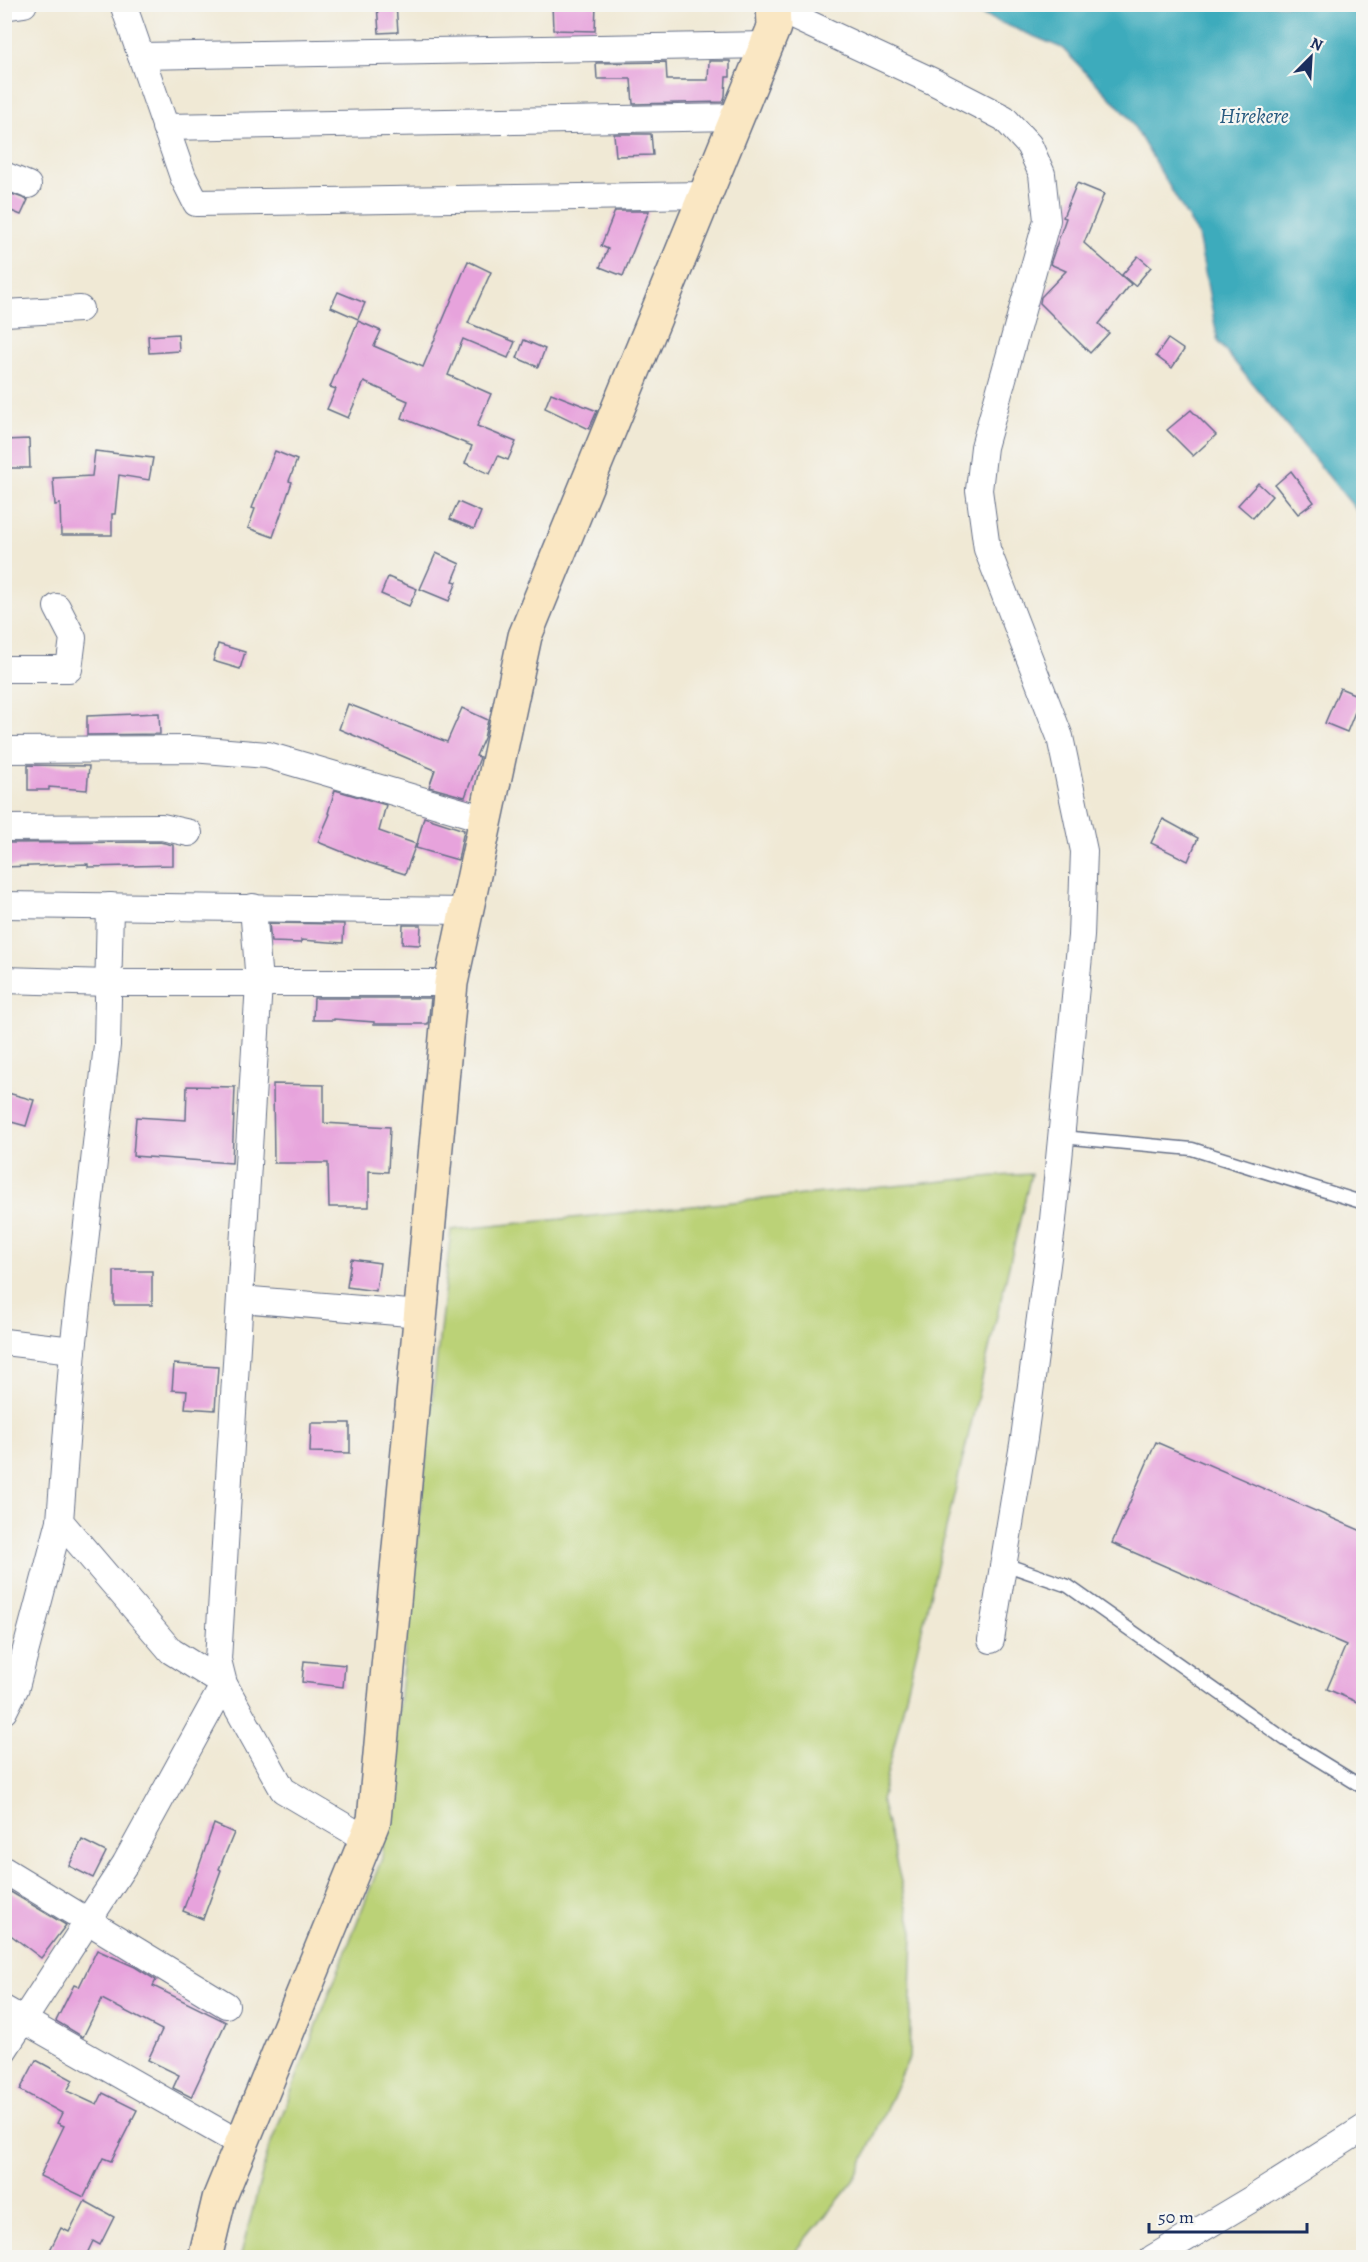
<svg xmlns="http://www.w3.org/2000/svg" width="1368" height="2262" viewBox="0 0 1368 2262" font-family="Alegreya,serif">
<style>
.green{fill:#bbd277;stroke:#6b806a;stroke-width:1.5}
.water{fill:#3dabbc;stroke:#2c6d8d;stroke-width:1.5}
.building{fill:#e7a3dc}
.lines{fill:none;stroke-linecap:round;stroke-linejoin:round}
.lane-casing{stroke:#667088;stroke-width:15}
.street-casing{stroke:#667088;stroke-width:28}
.secondary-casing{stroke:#667088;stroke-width:36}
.lane{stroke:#fff;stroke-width:12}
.street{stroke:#fff;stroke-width:26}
.secondary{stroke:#fae7c3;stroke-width:33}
.labels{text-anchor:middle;stroke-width:4.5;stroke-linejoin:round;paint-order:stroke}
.water-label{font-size:22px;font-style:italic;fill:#275a7f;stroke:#f6f6f2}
</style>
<rect width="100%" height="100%" fill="#f6f6f2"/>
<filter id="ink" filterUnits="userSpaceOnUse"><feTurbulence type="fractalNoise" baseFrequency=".0167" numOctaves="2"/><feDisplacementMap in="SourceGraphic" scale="12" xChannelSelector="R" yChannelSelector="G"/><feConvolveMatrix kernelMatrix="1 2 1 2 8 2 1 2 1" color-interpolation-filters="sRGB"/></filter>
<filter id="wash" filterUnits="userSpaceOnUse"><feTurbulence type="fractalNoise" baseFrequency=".008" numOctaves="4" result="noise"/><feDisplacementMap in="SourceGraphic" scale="24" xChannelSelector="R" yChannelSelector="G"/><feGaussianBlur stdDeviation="1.35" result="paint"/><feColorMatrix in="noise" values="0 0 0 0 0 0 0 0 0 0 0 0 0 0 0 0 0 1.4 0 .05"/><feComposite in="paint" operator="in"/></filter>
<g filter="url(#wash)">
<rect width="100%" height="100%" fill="#f0e9d5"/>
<polygon class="green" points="1031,1174 881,1800 913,1931 909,2058 854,2181 791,2257 240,2258 268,2151 382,1858 451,1230 995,1176"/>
<polygon class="water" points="947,5 1363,5 1363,518 1218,342 1198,235 1128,116 1062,48 968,9"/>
<g id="blocks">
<g class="building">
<polygon points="377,4 396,4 398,32 379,33"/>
<polygon points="552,4 596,5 595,31 553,30"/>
<polygon points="709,61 730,61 730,77 726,77 725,96 723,102 633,104 631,79 597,79 596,63 666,62 667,80 708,80"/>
<polygon points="614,134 651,134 653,155 616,156"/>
<polygon points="1077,183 1104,194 1084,243 1131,284 1099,324 1109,333 1090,353 1040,303 1041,297 1066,271 1050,264 1066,218 1063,217"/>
<polygon points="4,191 28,200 21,215 4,208"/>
<polygon points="615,211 649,211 623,276 600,267 608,249 601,246"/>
<polygon points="1138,256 1151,267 1135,286 1122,275"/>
<polygon points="468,261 491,272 468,323 515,342 508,358 463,339 448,375 491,394 477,426 516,442 508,460 498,456 490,474 465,463 472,446 402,418 408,401 364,382 348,418 327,409 336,389 330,387 358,321 381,331 374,346 423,367"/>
<polygon points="338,292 365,303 358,319 331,307"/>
<polygon points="178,334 179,351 149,353 148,336"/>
<polygon points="1168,339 1184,350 1172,368 1156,356"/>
<polygon points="524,340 545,349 538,367 517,358"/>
<polygon points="551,393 597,411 589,429 545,408"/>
<polygon points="1191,410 1216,435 1193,456 1167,430"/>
<polygon points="29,439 30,468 4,468 4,440"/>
<polygon points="95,451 153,458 149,480 119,475 115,514 112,514 112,535 61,535 60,504 55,505 53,478 92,476"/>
<polygon points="275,451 297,460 289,481 292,482 273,537 248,528 255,509 252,508"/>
<polygon points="1291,471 1314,502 1298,514 1275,485"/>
<polygon points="1258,483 1272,496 1253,518 1238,505"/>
<polygon points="458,502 481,512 474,529 450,519"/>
<polygon points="436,553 460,564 453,581 457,582 449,601 420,589"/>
<polygon points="388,577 417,589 409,606 381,594"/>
<polygon points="218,644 245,652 240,669 213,661"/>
<polygon points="1340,688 1361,697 1347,732 1325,723"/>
<polygon points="348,704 447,742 462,708 488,720 484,738 476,756 480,757 479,760 465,797 429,787 435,770 339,729"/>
<polygon points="159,713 160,734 87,735 87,716"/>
<polygon points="28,765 89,766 87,790 49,787 49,790 28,790"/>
<polygon points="335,790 386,805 379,831 416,844 405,874 370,863 318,842 330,814 328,813"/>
<polygon points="424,817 464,830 458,860 416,848"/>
<polygon points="1163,819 1198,838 1188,861 1151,843"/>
<polygon points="160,842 173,845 173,865 88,867 88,864 4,867 4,843"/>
<polygon points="269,923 344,924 343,943 301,940 301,943 271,942"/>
<polygon points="403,925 421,925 420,945 402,944"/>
<polygon points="314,998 431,998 428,1024 374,1024 374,1022 334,1019 334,1020 313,1020"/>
<polygon points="273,1084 324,1085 324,1123 390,1127 388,1172 369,1171 369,1207 329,1207 328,1163 274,1163"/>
<polygon points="187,1086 235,1087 232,1163 133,1156 136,1117 186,1120"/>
<polygon points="4,1092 34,1100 26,1126 4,1120"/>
<polygon points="351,1259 380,1263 376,1291 347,1287"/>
<rect x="114" y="1271" width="38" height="34"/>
<polygon points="174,1364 218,1367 215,1410 185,1408 187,1391 172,1390"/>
<polygon points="311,1423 350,1423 350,1453 310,1452"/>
<polygon points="1156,1442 1364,1532 1364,1705 1327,1689 1346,1645 1112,1543"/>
<polygon points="304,1661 345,1665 343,1687 302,1682"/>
<polygon points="214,1824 234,1833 219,1869 221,1870 203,1919 183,1911"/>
<polygon points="82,1840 106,1852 93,1878 69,1866"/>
<polygon points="4,1888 66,1925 41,1958 4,1930"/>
<polygon points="97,1950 135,1967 156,1980 153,1986 226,2022 191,2097 173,2088 179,2075 148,2060 162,2030 102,1999 83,2037 56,2021 74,1985 79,1987"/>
<polygon points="36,2060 73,2080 67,2091 97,2105 103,2093 137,2110 111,2161 103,2158 84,2197 40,2176 64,2126 57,2123 62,2113 20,2090"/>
<polygon points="85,2201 114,2217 100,2245 93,2241 85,2258 46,2258 61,2228 69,2232"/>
</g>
</g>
</g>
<g filter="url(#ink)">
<use href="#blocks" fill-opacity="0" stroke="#667088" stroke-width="1.5"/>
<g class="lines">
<g class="lane-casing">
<g id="lane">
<polyline points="1061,1137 1192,1149 1364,1203"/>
<polyline points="1004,1564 1068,1586 1286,1740 1364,1788"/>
</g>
</g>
<g class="street-casing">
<g id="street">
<polyline points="123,4 183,177 196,203 705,195"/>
<polyline points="4,7 24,4"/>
<polyline points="773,7 932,81 1004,118 1029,145 1042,174 1047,220 984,447 979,490 987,549 1060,737 1084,851 1081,936 1053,1220 1024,1438 991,1640"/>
<polyline points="141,56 767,45"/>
<polyline points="165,127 737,117"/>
<polyline points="4,175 28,185"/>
<polyline points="4,313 80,309"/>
<polyline points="4,669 69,669 73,638 57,607"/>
<polyline points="4,750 192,749 267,755 486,819"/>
<polyline points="4,828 162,827 189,833"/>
<polyline points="4,905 466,911"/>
<polyline points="253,907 259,983 218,1660 224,1684 283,1790 354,1832 367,1836"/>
<polyline points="4,980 109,983 451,983"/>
<polyline points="240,1299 421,1314"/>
<polyline points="4,1342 73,1350"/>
<polyline points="4,1711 16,1687 60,1521"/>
<polyline points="4,1870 226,2005"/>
<polyline points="4,2009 241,2144"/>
<polyline points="4,2050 125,1864 224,1684 171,1651 60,1521 73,1350 107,1045 110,906"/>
<polyline points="1153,2258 1250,2200 1364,2128"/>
</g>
</g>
<g class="secondary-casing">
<polyline id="secondary" points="205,2258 219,2199 374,1820 451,983 525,636 774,27 773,4"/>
</g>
<use href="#lane" class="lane"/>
<use href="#street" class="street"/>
<use href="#secondary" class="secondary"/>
</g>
</g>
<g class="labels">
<g class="water-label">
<text x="1254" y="123">Hirekere</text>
</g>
</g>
<rect width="1368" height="2262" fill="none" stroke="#f6f6f2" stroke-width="24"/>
<g transform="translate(1311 57) rotate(24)" stroke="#f6f6f2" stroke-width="4.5" paint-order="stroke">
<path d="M0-4.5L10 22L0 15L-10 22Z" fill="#1b2f5e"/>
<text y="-9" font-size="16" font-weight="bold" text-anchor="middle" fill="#1b2f5e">N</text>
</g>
<path d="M1149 2223v9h158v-9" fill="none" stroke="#1b2f5e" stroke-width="3"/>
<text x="1158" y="2223" font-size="18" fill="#1b2f5e" stroke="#f6f6f2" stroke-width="4.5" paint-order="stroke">50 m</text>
</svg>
